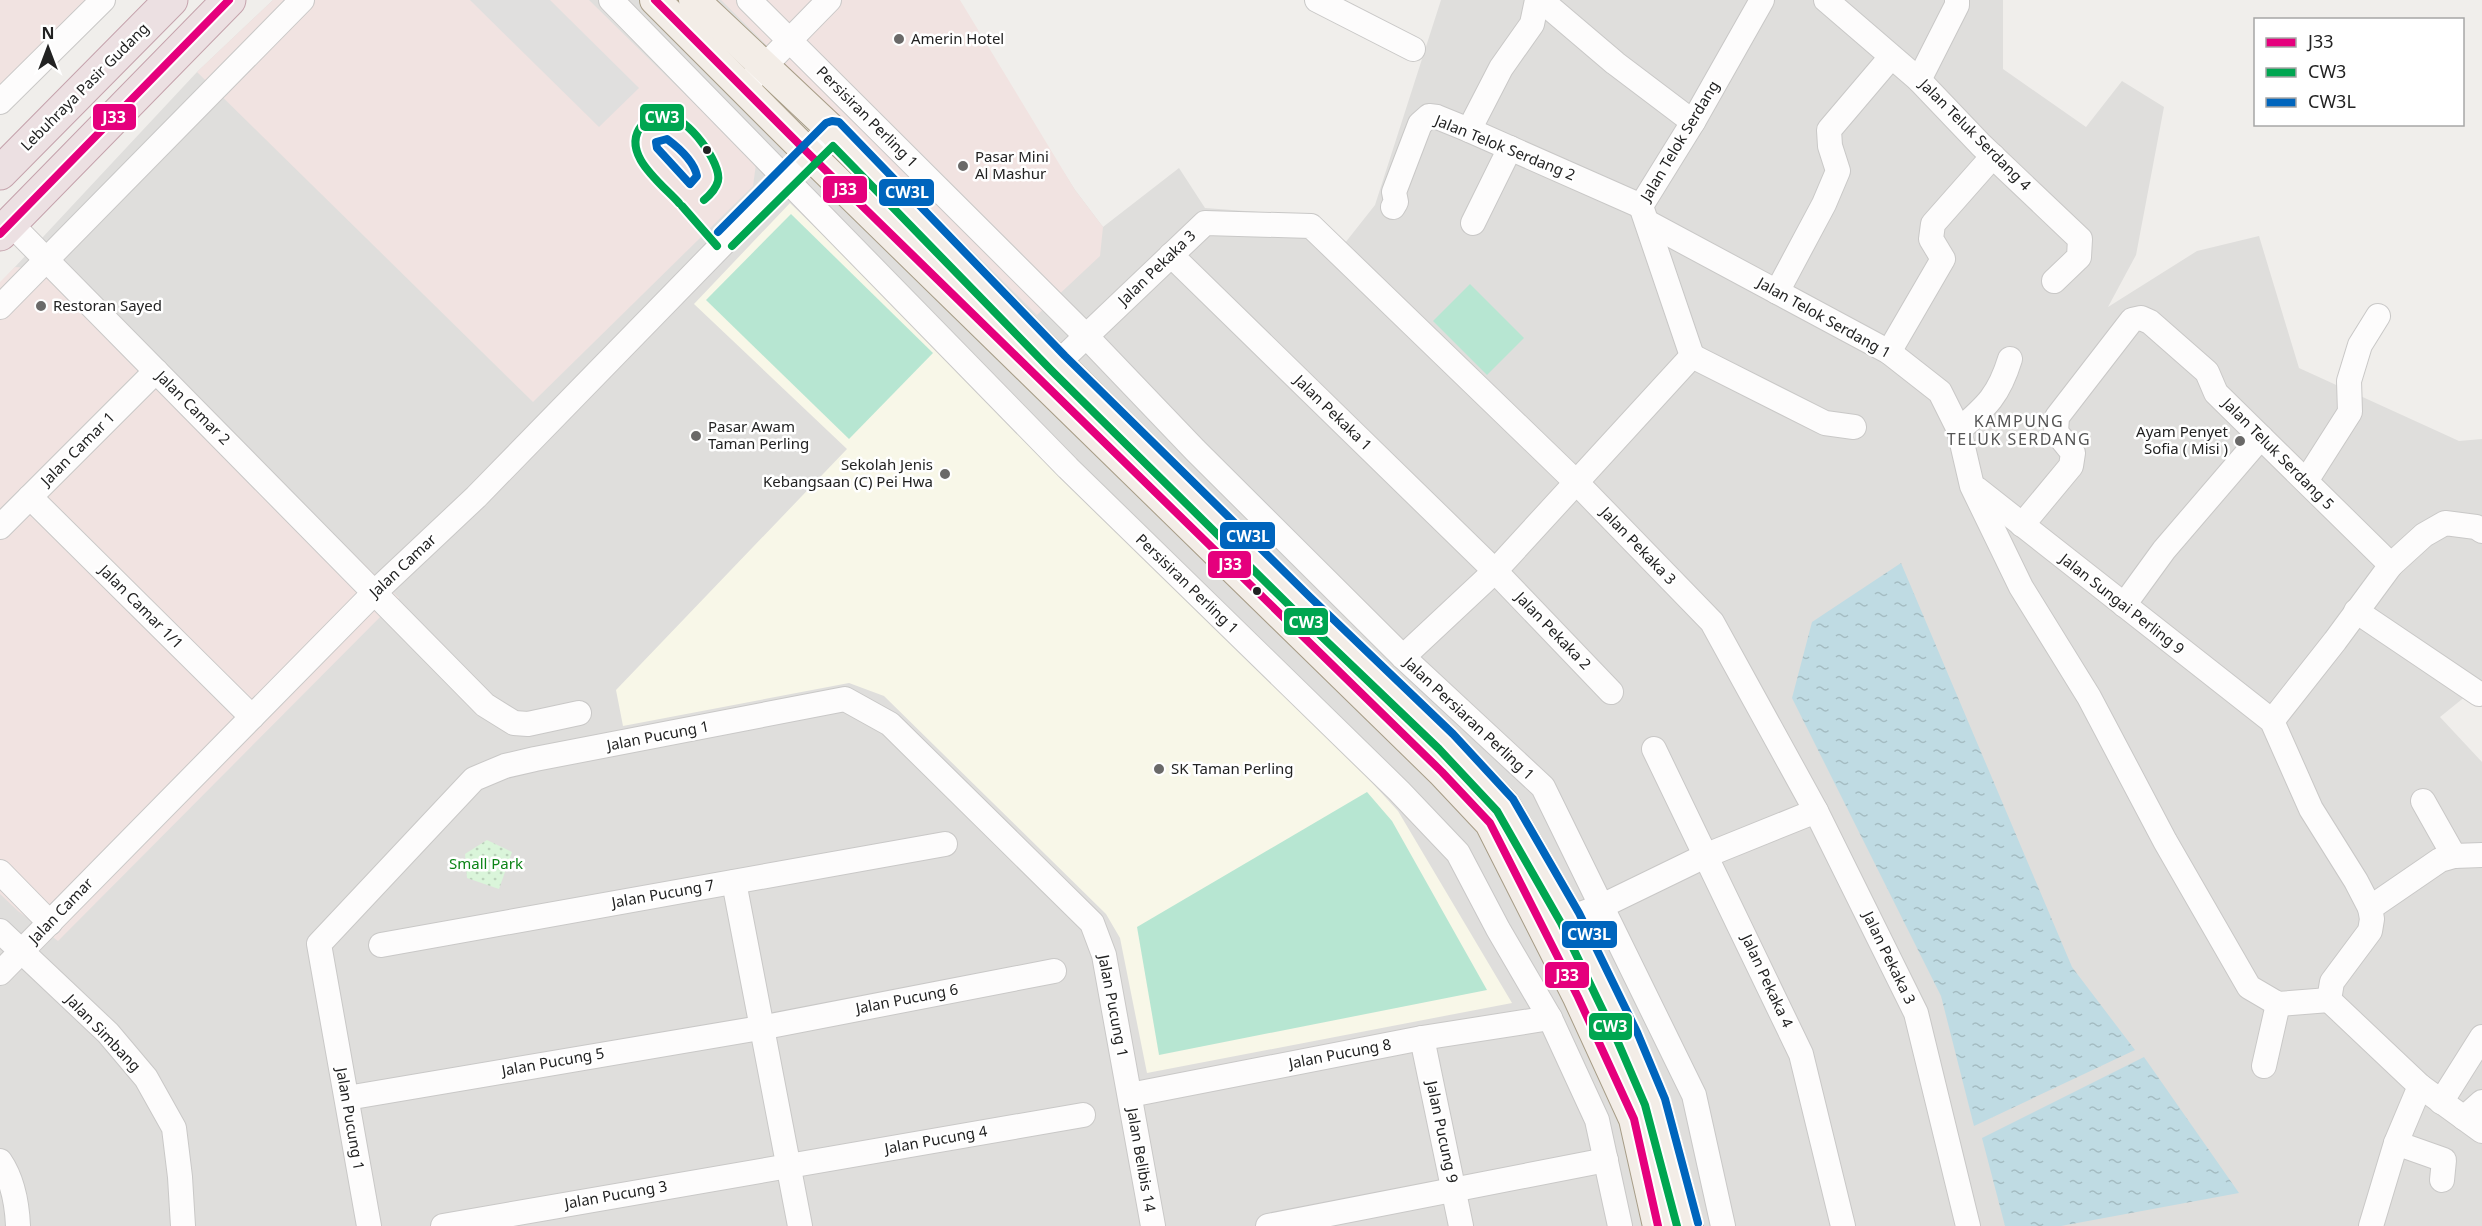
<svg xmlns="http://www.w3.org/2000/svg" width="2482" height="1226" viewBox="0 0 2482 1226" font-family="'Noto Sans',sans-serif">
<style>
.residential{fill:#dfdedc}
.commercial{fill:#f1e3e1}
.education{fill:#f8f7e8}
.park{fill:url(#park-dots)}
.pitch{fill:#b7e6d2}
.parking{fill:#e0dfde}
.water{fill:url(#water-ripples)}
.lines{fill:none;stroke-linecap:round;stroke-linejoin:round}
.minor-casing{stroke:#c9c8c7;stroke-width:26}
.major-casing{stroke:#a79c86;stroke-width:32}
.highway-casing{stroke:#c5a2ac;stroke-width:35}
.minor{stroke:#fdfcfc;stroke-width:24}
.major{stroke:#f3ede7;stroke-width:30}
.highway{stroke:#ece0e2;stroke-width:33}
.bus-1-casing{stroke:#fff;stroke-width:12}
.bus-2-casing{stroke:#fff;stroke-width:12}
.bus-3-casing{stroke:#fff;stroke-width:12}
.bus-1{stroke:#e5007d;stroke-width:8}
.bus-2{stroke:#00a651;stroke-width:8}
.bus-3{stroke:#0065bd;stroke-width:8}
.poi-dot{fill:#6a6968;stroke:#fff;stroke-width:2}
.bus-dot{fill:#222;stroke:#fff;stroke-width:2}
.labels{text-anchor:middle;stroke-width:5;stroke-linejoin:round;paint-order:stroke}
.poi-label{font-size:15px;fill:#222;stroke:#fff;text-anchor:start}
.street-label{font-size:15px;fill:#222;stroke:#fff}
.park-label{font-size:15px;fill:#0c8416;stroke:#fff}
.neighbourhood-label{font-size:16px;letter-spacing:1.5px;fill:#555;stroke:#fff}
.line-badge{stroke:#fff;stroke-width:2}
.badge-label{font-size:16px;text-anchor:middle;font-weight:bold;fill:#fff}
</style>
<defs>
<pattern id="park-dots" width="8" height="8" patternUnits="userSpaceOnUse" patternTransform="scale(1.5)"><rect width="8" height="8" fill="#daf5da"/><path d="M2 2h.1M6 6h.1" fill="none" stroke="#bbd2bb" stroke-width="1.8" stroke-linecap="round"/></pattern>
<pattern id="water-ripples" width="26" height="14" patternUnits="userSpaceOnUse" patternTransform="scale(1.5)"><rect width="26" height="14" fill="#bfdbe3"/><path d="M2 4q2-2 4 0t4 0M15 11q2-2 4 0t4 0" fill="none" stroke="#a4bcc2"/></pattern>
</defs>
<rect width="100%" height="100%" fill="#f0eeeb"/>
<polygon class="residential" points="273,0 954,0 1075,190 1103,227 1179,168 1205,208 1314,216 1345,243 1375,205 1441,0 2003,0 2003,69 2086,127 2122,81 2164,107 2136,255 2108,307 2197,251 2259,236 2299,368 2459,441 2482,439 2482,683 2440,717 2482,762 2482,1226 0,1226 0,283 197,72"/>
<g class="commercial">
<polygon points="0,0 110,0 0,110"/>
<polygon points="273,0 589,0 756,164 753,186 533,402 197,72"/>
<polygon points="721,0 960,0 1075,190 1103,227 1100,256 1037,315"/>
<polygon points="15,267 64,270 399,598 58,941 18,911 0,894 0,282"/>
</g>
<polygon class="education" points="790,203 1093,498 1321,727 1398,811 1512,1003 1147,1073 1120,938 1106,914 884,696 849,683 623,726 616,690 847,449 694,304"/>
<polygon class="park" points="487,840 512,852 499,889 467,878 465,854"/>
<g class="pitch">
<polygon points="791,214 933,353 849,439 706,300"/>
<polygon points="1470,284 1524,338 1487,375 1433,321"/>
<polygon points="1367,792 1392,821 1487,990 1159,1055 1137,927"/>
</g>
<polygon class="parking" points="470,0 550,0 639,88 599,127"/>
<g class="water">
<polygon points="1901,563 2072,967 2135,1050 1974,1126 1941,996 1792,698 1812,622"/>
<polygon points="2144,1057 2239,1193 2061,1226 2005,1226 1982,1138"/>
</g>
<g class="lines">
<g class="minor-casing">
<g id="minor">
<polyline points="611,0 1068,468 1399,791 1458,853 1498,929 1550,1018 1597,1120 1620,1226"/>
<polyline points="749,0 1086,336 1195,450 1403,657 1543,787 1694,1095 1723,1226"/>
<polyline points="1317,0 1413,49"/>
<polyline points="1541,0 1615,63 1693,122"/>
<polyline points="1826,0 1919,80 1981,145 2080,239 2079,257 2054,281"/>
<polyline points="1919,80 1957,5 1957,0"/>
<polyline points="743,88 829,0"/>
<polyline points="0,102 103,0"/>
<polyline points="1469,130 1501,68 1532,24 1537,0"/>
<polyline points="1393,207 1396,202 1394,192 1420,124 1429,116 1437,117 1469,130 1641,206"/>
<polyline points="1647,222 1889,352 1940,392 1959,430 1972,486 2021,587 2089,697 2165,841 2249,987 2278,1004 2329,1000"/>
<polyline points="1473,223 1510,148"/>
<polyline points="11,224 485,705 514,723 528,724 579,713"/>
<polyline points="1171,255 1495,571 1611,692"/>
<polyline points="1777,292 1824,204 1838,171 1830,146 1829,130 1891,57"/>
<polyline points="0,307 302,0"/>
<polyline points="1889,352 1943,259 1931,239 1933,224 1993,156"/>
<polyline points="1692,356 1641,206 1693,122 1762,0"/>
<polyline points="1692,356 1825,423 1854,427"/>
<polyline points="1058,363 1205,223 1311,226 1577,483 1712,622 1816,811 1916,1013 1968,1226"/>
<path d="M 1959,430 C 1987,406 1999,395 2010,359"/>
<polyline points="2306,481 2350,412 2349,381 2360,345 2378,316"/>
<polyline points="1977,489 2272,721 2311,809 2356,881 2370,908 2372,919 2370,931 2332,982 2329,1000 2420,1086 2396,1143 2371,1226"/>
<polyline points="30,497 252,717"/>
<polyline points="2022,525 2071,466 2073,453 2056,432 2057,417 2132,320 2141,318 2150,322 2207,372 2216,393 2391,565"/>
<polyline points="0,527 156,371"/>
<polyline points="2124,605 2164,550 2261,437"/>
<polyline points="2356,611 2479,694"/>
<polyline points="1403,657 1495,571 1692,356"/>
<polyline points="2272,721 2335,641 2391,565 2424,535 2445,523 2476,527 2482,531"/>
<polyline points="1654,749 1801,1054 1843,1226"/>
<polyline points="2423,801 2454,856"/>
<polyline points="0,872 50,923"/>
<polyline points="734,882 800,1226"/>
<polyline points="2370,908 2440,860 2454,856 2482,855"/>
<polyline points="1570,918 1602,906 1707,855 1816,811"/>
<polyline points="0,931 108,1033 146,1078 174,1128 180,1177 183,1226"/>
<polyline points="381,945 945,844"/>
<polyline points="0,973 375,592 476,497 833,131"/>
<polyline points="1422,1038 1461,1226"/>
<polyline points="2264,1066 2278,1004"/>
<polyline points="2420,1086 2482,1131"/>
<polyline points="1130,1095 1422,1038 1550,1018"/>
<polyline points="347,1098 760,1028 1054,971"/>
<polyline points="2441,1102 2482,1037"/>
<polyline points="2464,1118 2482,1102"/>
<polyline points="2396,1143 2444,1160 2442,1180"/>
<path d="M 0,1161 C 13,1180 17,1203 18,1226"/>
<polyline points="369,1226 319,944 474,779 505,766 535,759 845,699 890,724 1092,923 1104,955 1153,1226"/>
<polyline points="443,1226 1083,1115"/>
<polyline points="1268,1226 1606,1160"/>
</g>
</g>
<g class="major-casing">
<g id="major">
<polyline points="655,0 810,155 1442,772 1490,823 1578,997 1634,1119 1658,1226"/>
<polyline points="694,0 833,131 1058,363 1303,605 1446,742 1505,805 1570,918 1627,1036 1655,1102 1688,1226"/>
</g>
</g>
<g class="highway-casing">
<g id="highway">
<polyline points="0,173 171,0"/>
<polyline points="0,234 229,0"/>
</g>
</g>
<use href="#minor" class="minor"/>
<use href="#major" class="major"/>
<use href="#highway" class="highway"/>
<g class="bus-1-casing">
<g id="bus-1">
<polyline points="655,0 810,155 1442,772 1490,823 1578,997 1634,1119 1658,1226"/>
<polyline points="0,234 229,0"/>
</g>
</g>
<g class="bus-2-casing">
<g id="bus-2">
<path d="M 679,203 C 662,184 619,153 642,125 C 649,121 661,116 669,117 C 687,117 722,163 718,181 C 716,189 710,195 704,200"/>
<polyline points="682,206 717,246"/>
<polyline points="732,246 833,146 1051,370 1296,612 1439,749 1497,811 1561,923 1617,1040 1645,1105 1677,1226"/>
</g>
</g>
<g class="bus-3-casing">
<g id="bus-3">
<path d="M 667,139 C 679,148 694,161 697,176 L 690,184 L 657,148 L 656,142 Z"/>
<polyline points="718,232 826,123 832,121 839,122 1065,356 1310,597 1453,734 1513,799 1579,913 1637,1032 1665,1099 1698,1223"/>
</g>
</g>
<use href="#bus-1" class="bus-1"/>
<use href="#bus-2" class="bus-2"/>
<use href="#bus-3" class="bus-3"/>
</g>
<g class="poi-dot">
<circle cx="899" cy="39" r="6"/>
<circle cx="963" cy="166" r="6"/>
<circle cx="41" cy="306" r="6"/>
<circle cx="696" cy="436" r="6"/>
<circle cx="2240" cy="441" r="6"/>
<circle cx="945" cy="474" r="6"/>
<circle cx="1159" cy="769" r="6"/>
</g>
<g class="bus-dot">
<circle cx="707" cy="150" r="5"/>
<circle cx="1257" cy="591" r="5"/>
</g>
<g class="labels">
<g class="poi-label">
<text x="911" y="44">Amerin Hotel</text>
<text x="975" y="162">Pasar Mini<tspan x="975" dy="17">Al Mashur</tspan></text>
<text x="53" y="311">Restoran Sayed</text>
<text x="708" y="432">Pasar Awam<tspan x="708" dy="17">Taman Perling</tspan></text>
<text x="2228" y="437" text-anchor="end">Ayam Penyet<tspan x="2228" dy="17">Sofia ( Misi )</tspan></text>
<text x="933" y="470" text-anchor="end">Sekolah Jenis<tspan x="933" dy="17">Kebangsaan (C) Pei Hwa</tspan></text>
<text x="1171" y="774">SK Taman Perling</text>
</g>
<g class="street-label">
<text transform="translate(85 87) rotate(-45)" y="5">Lebuhraya Pasir Gudang</text>
<text transform="translate(867 117) rotate(45)" y="5">Persisiran Perling 1</text>
<text transform="translate(1975 135) rotate(45)" y="5">Jalan Teluk Serdang 4</text>
<text transform="translate(1680 141) rotate(-59)" y="5">Jalan Telok Serdang</text>
<text transform="translate(1505 148) rotate(22)" y="5">Jalan Telok Serdang 2</text>
<text transform="translate(1157 268) rotate(-44)" y="5">Jalan Pekaka 3</text>
<text transform="translate(1824 318) rotate(29)" y="5">Jalan Telok Serdang 1</text>
<text transform="translate(193 408) rotate(45)" y="5">Jalan Camar 2</text>
<text transform="translate(1333 413) rotate(44)" y="5">Jalan Pekaka 1</text>
<text transform="translate(78 449) rotate(-45)" y="5">Jalan Camar 1</text>
<text transform="translate(2278 454) rotate(45)" y="5">Jalan Teluk Serdang 5</text>
<text transform="translate(1638 546) rotate(46)" y="5">Jalan Pekaka 3</text>
<text transform="translate(403 566) rotate(-43)" y="5">Jalan Camar</text>
<text transform="translate(1187 584) rotate(44)" y="5">Persisiran Perling 1</text>
<text transform="translate(2122 604) rotate(38)" y="5">Jalan Sungai Perling 9</text>
<text transform="translate(141 607) rotate(45)" y="5">Jalan Camar 1/1</text>
<text transform="translate(1553 631) rotate(46)" y="5">Jalan Pekaka 2</text>
<text transform="translate(1469 719) rotate(43)" y="5">Jalan Persiaran Perling 1</text>
<text transform="translate(658 736) rotate(-11)" y="5">Jalan Pucung 1</text>
<text transform="translate(663 894) rotate(-10)" y="5">Jalan Pucung 7</text>
<text transform="translate(61 911) rotate(-46)" y="5">Jalan Camar</text>
<text transform="translate(1889 958) rotate(64)" y="5">Jalan Pekaka 3</text>
<text transform="translate(1767 981) rotate(65)" y="5">Jalan Pekaka 4</text>
<text transform="translate(907 999) rotate(-11)" y="5">Jalan Pucung 6</text>
<text transform="translate(1113 1006) rotate(79)" y="5">Jalan Pucung 1</text>
<text transform="translate(103 1033) rotate(46)" y="5">Jalan Simbang</text>
<text transform="translate(1340 1054) rotate(-11)" y="5">Jalan Pucung 8</text>
<text transform="translate(553 1062) rotate(-10)" y="5">Jalan Pucung 5</text>
<text transform="translate(350 1119) rotate(80)" y="5">Jalan Pucung 1</text>
<text transform="translate(1442 1132) rotate(78)" y="5">Jalan Pucung 9</text>
<text transform="translate(936 1140) rotate(-10)" y="5">Jalan Pucung 4</text>
<text transform="translate(1141 1160) rotate(80)" y="5">Jalan Belibis 14</text>
<text transform="translate(616 1195) rotate(-10)" y="5">Jalan Pucung 3</text>
</g>
<g class="park-label">
<text x="486" y="869">Small Park</text>
</g>
<g class="neighbourhood-label">
<text x="2019" y="427">KAMPUNG<tspan x="2019" dy="18">TELUK SERDANG</tspan></text>
</g>
</g>
<g class="line-badge">
<rect x="92" y="103" width="45" height="28" rx="6" fill="#e5007d"/>
<rect x="639" y="103" width="46" height="29" rx="6" fill="#00a651"/>
<rect x="822" y="175" width="46" height="29" rx="6" fill="#e5007d"/>
<rect x="878" y="178" width="57" height="29" rx="6" fill="#0065bd"/>
<rect x="1219" y="521" width="57" height="29" rx="6" fill="#0065bd"/>
<rect x="1207" y="550" width="45" height="29" rx="6" fill="#e5007d"/>
<rect x="1283" y="607" width="46" height="29" rx="6" fill="#00a651"/>
<rect x="1561" y="920" width="57" height="29" rx="6" fill="#0065bd"/>
<rect x="1544" y="961" width="46" height="28" rx="6" fill="#e5007d"/>
<rect x="1588" y="1012" width="45" height="29" rx="6" fill="#00a651"/>
</g>
<g class="badge-label">
<text x="114" y="123">J33</text>
<text x="662" y="123">CW3</text>
<text x="845" y="195">J33</text>
<text x="907" y="198">CW3L</text>
<text x="1248" y="542">CW3L</text>
<text x="1230" y="570">J33</text>
<text x="1306" y="628">CW3</text>
<text x="1589" y="940">CW3L</text>
<text x="1567" y="981">J33</text>
<text x="1610" y="1032">CW3</text>
</g>
<rect x="2254" y="18" width="210" height="108" fill="#ffffff" stroke="#a7a7a7" stroke-width="1.5"/>
<rect x="2266" y="38" width="30" height="9" fill="#e5007d" stroke="#a7a7a7" stroke-width="1.5"/>
<text x="2308" y="48" font-size="18" fill="#222222">J33</text>
<rect x="2266" y="68" width="30" height="9" fill="#00a651" stroke="#a7a7a7" stroke-width="1.5"/>
<text x="2308" y="78" font-size="18" fill="#222222">CW3</text>
<rect x="2266" y="98" width="30" height="9" fill="#0065bd" stroke="#a7a7a7" stroke-width="1.5"/>
<text x="2308" y="108" font-size="18" fill="#222222">CW3L</text>
<g transform="translate(48 48)" stroke="#ffffff" stroke-width="4.5" paint-order="stroke">
<path d="M0-4.5L10 22L0 15L-10 22Z" fill="#222222"/>
<text y="-9" font-size="16" font-weight="bold" text-anchor="middle" fill="#222222">N</text>
</g>
</svg>
